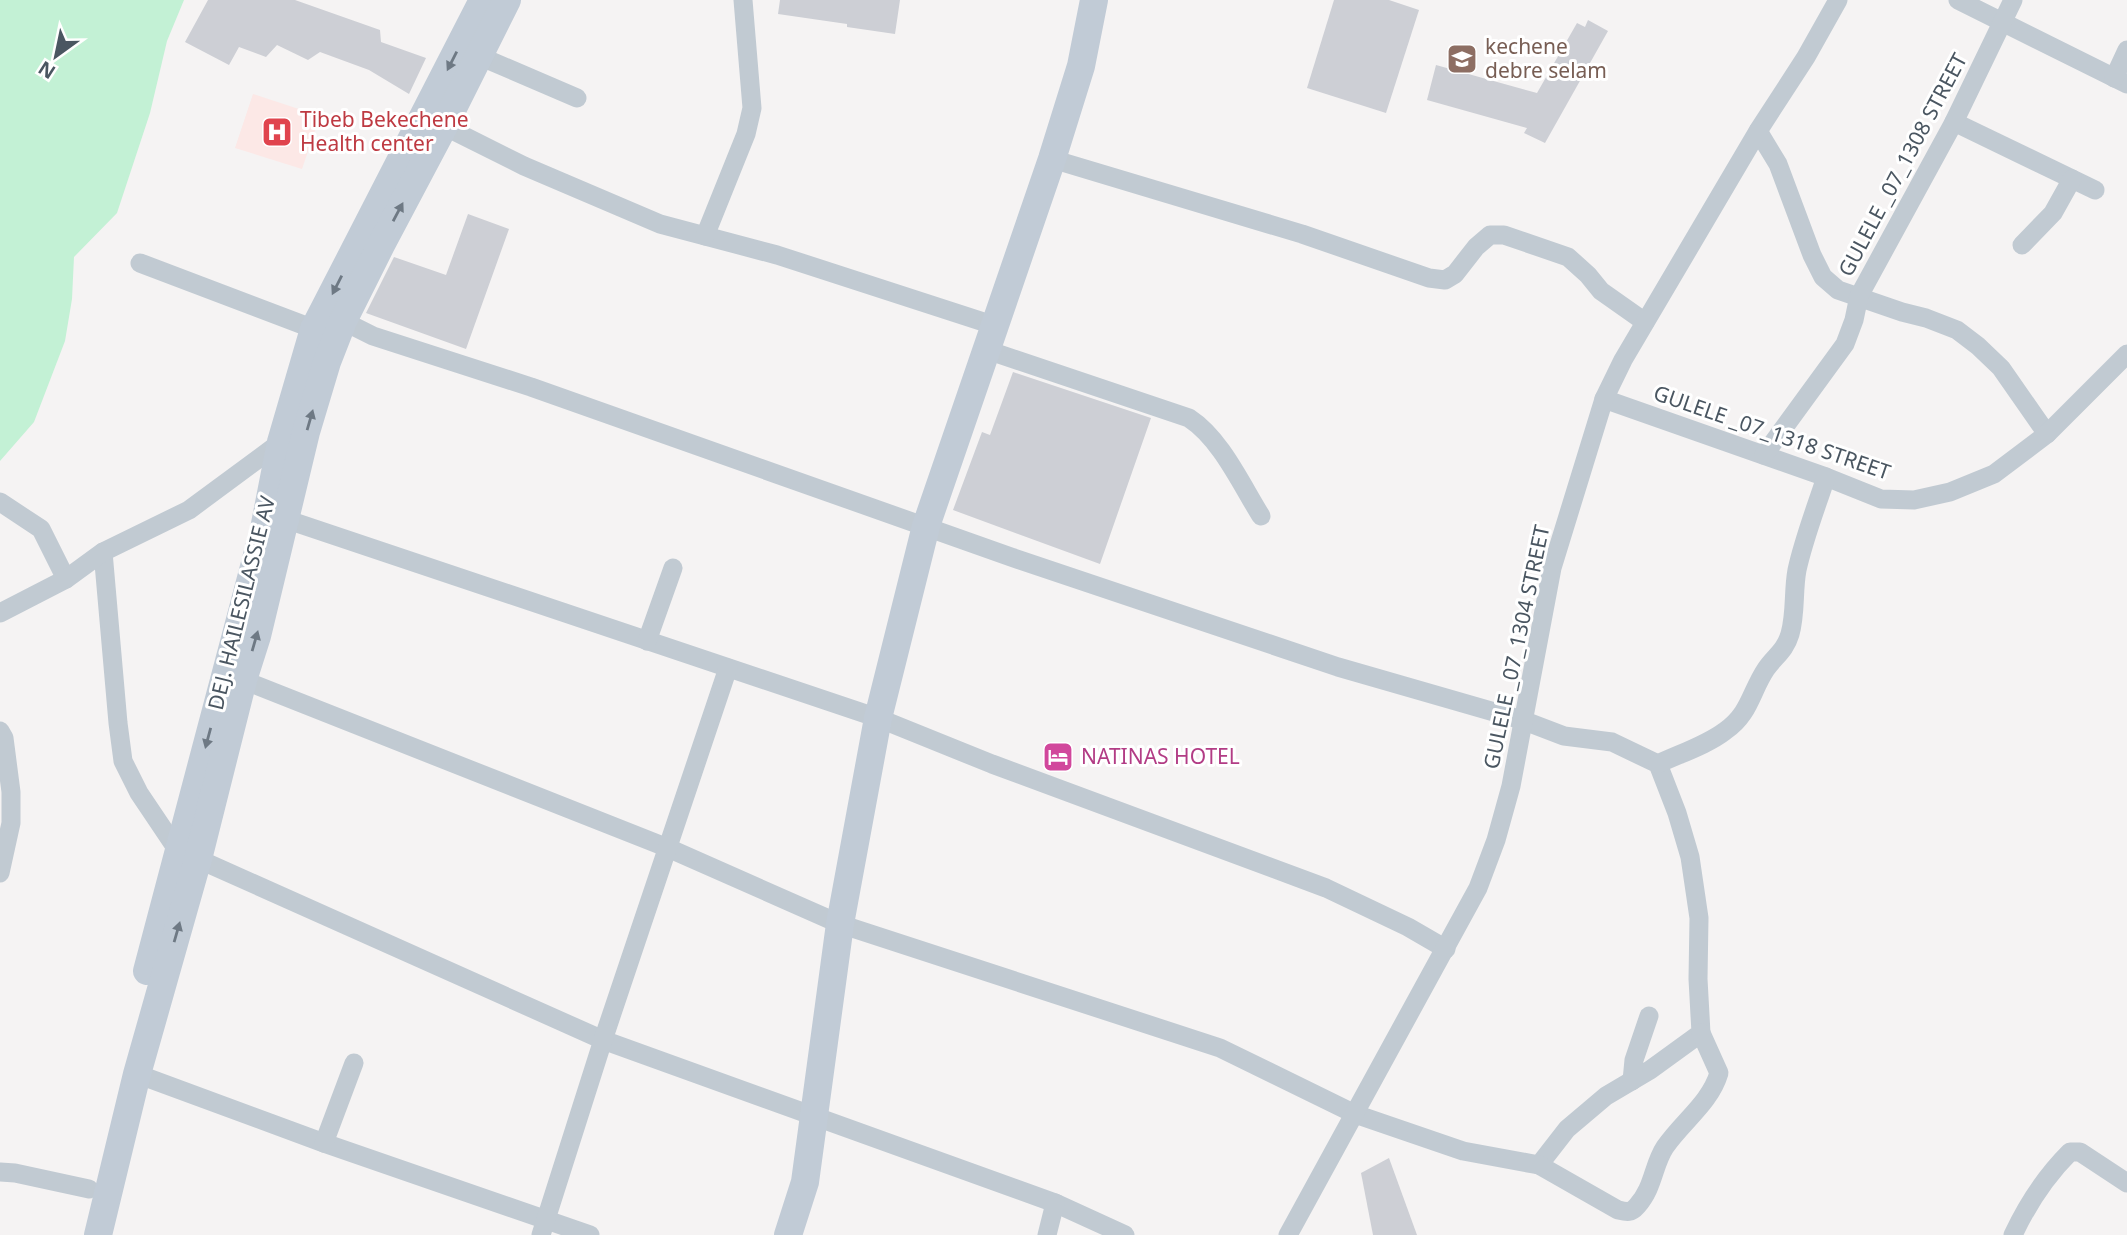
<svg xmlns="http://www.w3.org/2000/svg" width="2127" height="1235" viewBox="0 0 2127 1235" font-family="'Noto Sans',sans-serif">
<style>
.medical{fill:#fce8e6}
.green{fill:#c3f1d5}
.building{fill:#cdcfd5}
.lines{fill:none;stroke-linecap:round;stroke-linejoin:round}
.street{stroke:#c1cad2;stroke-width:19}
.secondary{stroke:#c1cbd6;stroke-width:28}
.oneway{fill:#6e7984}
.labels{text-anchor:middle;stroke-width:6;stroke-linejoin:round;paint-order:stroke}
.education-label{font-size:21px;fill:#785e54;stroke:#fff;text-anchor:start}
.health-label{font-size:21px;fill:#be3a42;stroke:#fff;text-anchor:start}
.street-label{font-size:21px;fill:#4a5661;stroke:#fff}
.hotel-label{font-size:21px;fill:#b23c85;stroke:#fff;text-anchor:start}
</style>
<rect width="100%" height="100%" fill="#f5f3f3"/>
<polygon class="medical" points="253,94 320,116 302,169 235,148"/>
<polygon class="green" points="0,0 184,0 167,41 150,113 117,213 74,257 72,299 65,341 34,422 0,461"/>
<g class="building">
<polygon points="208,0 295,0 380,30 381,42 426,58 409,94 369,70 320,52 308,60 277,45 266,57 239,47 229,65 185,42"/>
<polygon points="780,0 900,0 895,34 847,27 847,24 778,14"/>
<polygon points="1334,0 1389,0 1419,10 1386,113 1307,88"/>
<polygon points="1588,20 1608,31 1545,143 1524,133 1527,128 1427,100 1436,65 1537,93 1577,23 1585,27"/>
<polygon points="468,214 509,229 466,349 366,313 394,257 446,275"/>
<polygon points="1013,372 1151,418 1100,564 953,510 982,432 990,435"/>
<polygon points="1389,1158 1417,1235 1373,1235 1361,1173"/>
</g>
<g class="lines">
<g class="street">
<polyline points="1958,0 2127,84"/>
<polyline points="479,56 577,98"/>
<polyline points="2114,78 2127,50"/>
<polyline points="1954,122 2095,190"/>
<polyline points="444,126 524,166 660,224 777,255 996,326"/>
<polyline points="1758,131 1778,164 1812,255 1823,277 1838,290 1902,312 1926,318 1957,330 1978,346 2001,368 2047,434"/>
<polyline points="1052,159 1302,234 1429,278 1445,280 1455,274 1476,247 1490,235 1504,235 1568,257 1588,275 1601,291 1645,322"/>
<polyline points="705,236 746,134 752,108 743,0"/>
<polyline points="2022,245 2053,213 2072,179"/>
<polyline points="140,263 314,329"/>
<path d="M 987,350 L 1189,418 C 1221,439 1241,484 1261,516"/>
<polyline points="1604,399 1826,477 1881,499 1914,500 1950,492 1994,474 2047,434 2127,354"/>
<polyline points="1764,455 1845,344 1854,320 1859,296 1954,122 2013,0"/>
<polyline points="0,502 41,529 66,579"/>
<polyline points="285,519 878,718 992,764 1326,888 1408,927 1446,949"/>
<polyline points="103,552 118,723 123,761 139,793 178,851"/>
<polyline points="0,613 66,579 103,552 189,510 281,442"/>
<polyline points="647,641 673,568"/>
<polyline points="243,680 668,848 840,924 1220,1048 1355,1114 1463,1151 1539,1165 1567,1129 1606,1096 1650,1070 1701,1033 1698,979 1699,918 1690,857 1677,813 1658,764 1612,742 1564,736 1522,720 1338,667 1011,557 531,387 373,336 343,321"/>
<polyline points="0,731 4,738 11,792 11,823 0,873"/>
<path d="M 1658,764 C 1679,754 1707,745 1725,731 C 1750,714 1751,691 1766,669 C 1775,656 1785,651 1790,634 C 1796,613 1793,591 1797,570 C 1804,538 1816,508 1826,477"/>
<polyline points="198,859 603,1040 1055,1203 1125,1235"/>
<polyline points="137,1074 324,1143 590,1235"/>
<polyline points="1632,1081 1634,1060 1649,1016"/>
<polyline points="324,1143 354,1063"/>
<path d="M 1539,1165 L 1618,1210 C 1627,1212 1631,1213 1637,1206 C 1654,1187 1653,1165 1665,1147 C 1683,1121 1710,1103 1719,1073 L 1701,1033"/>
<polyline points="0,1172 15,1173 89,1189"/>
<polyline points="541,1235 603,1040 728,668"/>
<polyline points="1047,1235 1055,1203"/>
<polyline points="1288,1235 1478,888 1496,840 1511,786 1552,568 1604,399 1623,360 1758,131 1806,57 1838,0"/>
<path d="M 2013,1235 C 2027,1205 2046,1176 2070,1152 L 2080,1152 L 2127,1183"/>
</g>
<g class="secondary">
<polyline points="147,971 264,529 281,442 314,329 483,0"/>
<polyline points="98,1235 137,1074 198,859 243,680 257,636 306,432 327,362 343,321 381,245 444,126 507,0"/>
<polyline points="788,1235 805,1182 840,924 878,718 926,526 1052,159 1081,66 1094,0"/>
</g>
</g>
<defs><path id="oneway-solid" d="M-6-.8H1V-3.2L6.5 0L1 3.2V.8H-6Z" transform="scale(1.75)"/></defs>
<g class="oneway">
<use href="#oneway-solid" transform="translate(452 61) rotate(117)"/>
<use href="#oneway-solid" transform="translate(398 212) rotate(-62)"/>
<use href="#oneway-solid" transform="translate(337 285) rotate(117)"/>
<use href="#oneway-solid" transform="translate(310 420) rotate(-74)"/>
<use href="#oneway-solid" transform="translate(255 641) rotate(-74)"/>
<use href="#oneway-solid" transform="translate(208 738) rotate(105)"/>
<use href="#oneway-solid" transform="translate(177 932) rotate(-74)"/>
</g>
<defs>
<g id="school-square" transform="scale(1.575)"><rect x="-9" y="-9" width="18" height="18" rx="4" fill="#8d6e63" stroke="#fff"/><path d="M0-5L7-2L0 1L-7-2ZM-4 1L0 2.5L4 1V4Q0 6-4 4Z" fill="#fff"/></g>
<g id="hospital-square" transform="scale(1.575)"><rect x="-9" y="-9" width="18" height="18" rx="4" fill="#e0444e" stroke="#fff"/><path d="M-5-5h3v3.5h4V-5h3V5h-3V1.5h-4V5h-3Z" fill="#fff"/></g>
<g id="hotel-square" transform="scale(1.575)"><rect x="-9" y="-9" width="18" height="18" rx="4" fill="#d1479c" stroke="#fff"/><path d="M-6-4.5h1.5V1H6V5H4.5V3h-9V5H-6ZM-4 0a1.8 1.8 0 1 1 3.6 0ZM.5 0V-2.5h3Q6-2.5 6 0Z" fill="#fff"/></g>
</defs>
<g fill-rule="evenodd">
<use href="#school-square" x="1462" y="59"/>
<use href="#hospital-square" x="277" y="132"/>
<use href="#hotel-square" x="1058" y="757"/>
</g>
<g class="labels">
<g class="education-label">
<text x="1485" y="54">kechene<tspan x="1485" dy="24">debre selam</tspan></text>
</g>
<g class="health-label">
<text x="300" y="127">Tibeb Bekechene<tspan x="300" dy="24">Health center</tspan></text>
</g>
<g class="street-label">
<text transform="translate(1903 165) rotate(-62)" y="7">GULELE _07_1308 STREET</text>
<text transform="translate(1772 433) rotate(19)" y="7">GULELE _07_1318 STREET</text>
<text transform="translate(242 603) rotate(-76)" y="7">DEJ. HAILESILASSIE AV</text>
<text transform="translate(1517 647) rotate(-78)" y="7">GULELE _07_1304 STREET</text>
</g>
<g class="hotel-label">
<text x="1081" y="764">NATINAS HOTEL</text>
</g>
</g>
<g transform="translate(56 56) rotate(213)" stroke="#ffffff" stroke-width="5" paint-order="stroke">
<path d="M0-5L12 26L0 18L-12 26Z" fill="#4a5661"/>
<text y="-10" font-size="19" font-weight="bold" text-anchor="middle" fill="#4a5661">N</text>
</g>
</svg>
